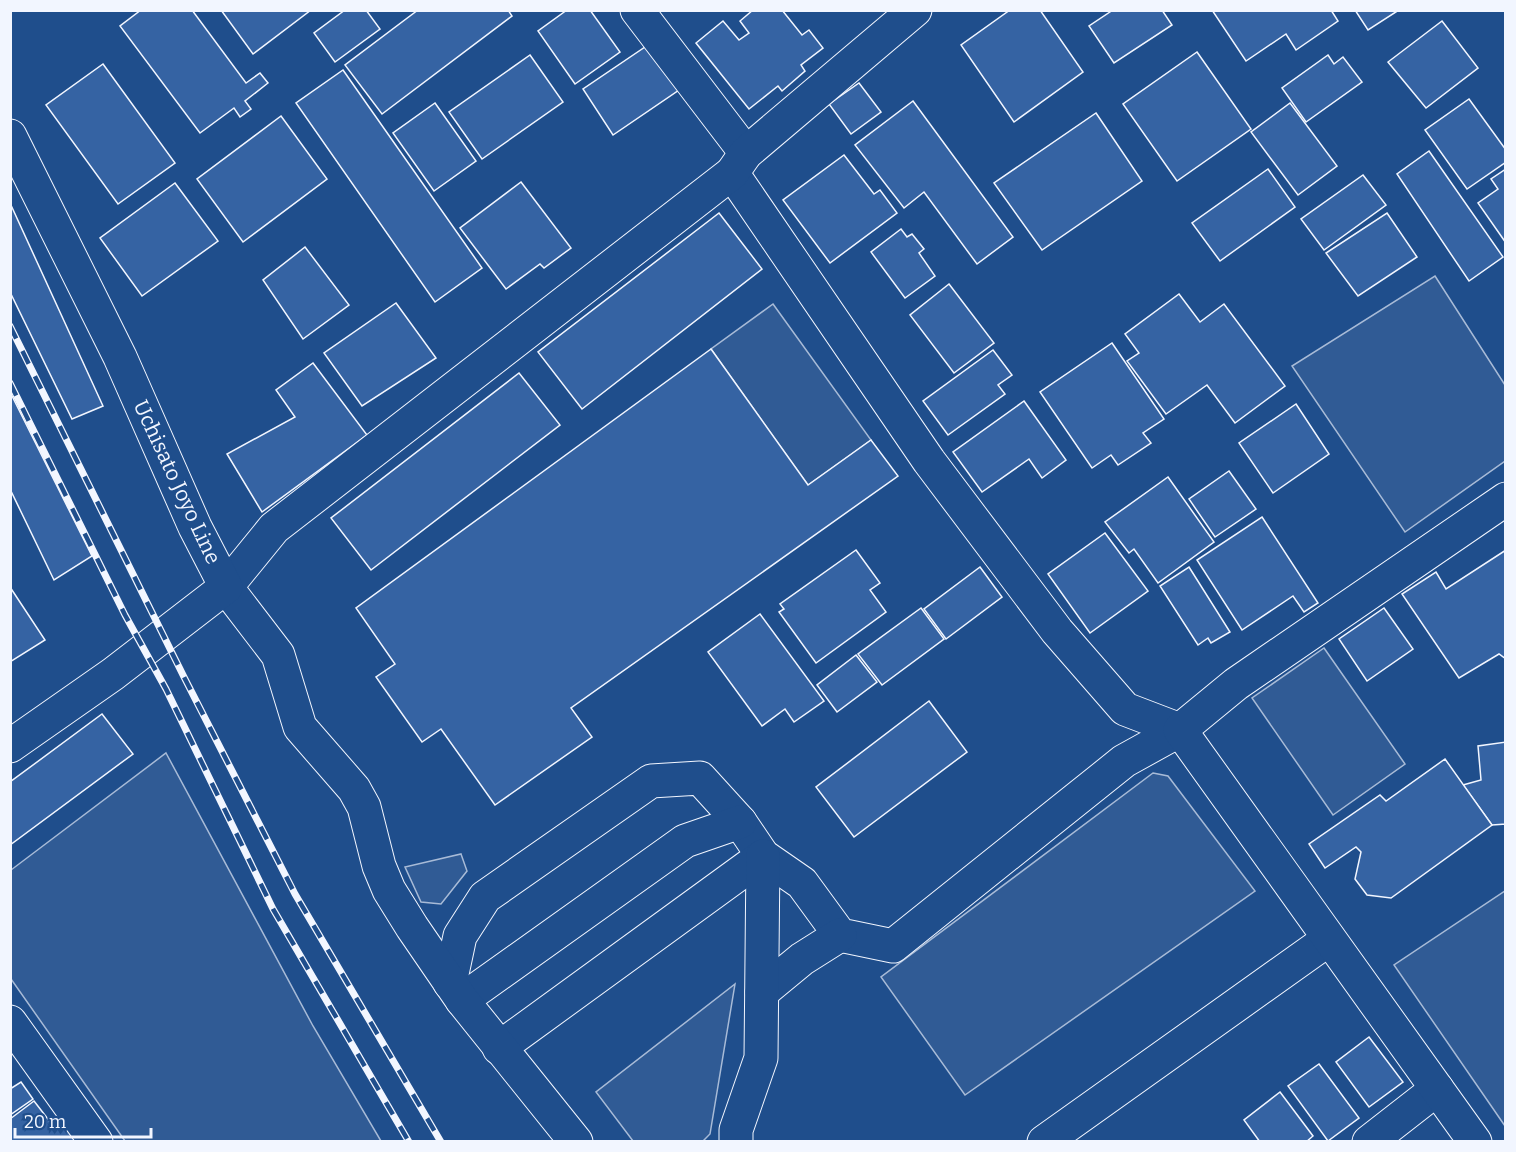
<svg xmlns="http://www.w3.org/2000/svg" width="1516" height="1152" viewBox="0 0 1516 1152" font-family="Bitter,serif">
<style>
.built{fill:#305b95;stroke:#a8bbd7;stroke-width:1.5}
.building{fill:#3563a3;stroke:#f2f6ff;stroke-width:1.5}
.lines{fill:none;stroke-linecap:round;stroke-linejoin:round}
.minor-casing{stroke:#f2f6ff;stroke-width:35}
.major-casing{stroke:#f2f6ff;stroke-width:35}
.minor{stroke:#1f4e8c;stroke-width:33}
.major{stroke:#1f4e8c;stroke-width:33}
.rail-casing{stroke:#f2f6ff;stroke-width:7}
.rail{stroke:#1f4e8c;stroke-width:4.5;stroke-dasharray:14;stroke-linecap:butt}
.labels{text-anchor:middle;stroke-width:4.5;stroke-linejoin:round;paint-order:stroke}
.street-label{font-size:21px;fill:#f2f6ff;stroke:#1f4e8c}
</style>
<rect width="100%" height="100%" fill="#1f4e8c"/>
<g class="built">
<polygon points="1435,276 1505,385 1505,461 1405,532 1292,366"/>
<polygon points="773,304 871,440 808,485 711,349"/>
<polygon points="1324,648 1405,764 1333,815 1252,698"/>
<polygon points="166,753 313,1026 381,1141 125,1141 11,979 11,870"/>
<polygon points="1153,773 1168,776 1255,891 965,1095 881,977"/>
<polygon points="461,854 467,871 441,904 421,902 405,867"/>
<polygon points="1505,891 1505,1126 1394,965"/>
<polygon points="735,984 710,1134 703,1141 633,1141 596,1092"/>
</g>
<g class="building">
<polygon points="141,10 192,10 246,83 260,73 268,83 245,101 251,109 240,117 234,108 200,133 120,26"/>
<polygon points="221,10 311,10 253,54"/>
<polygon points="345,10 366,10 380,29 335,62 314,33"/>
<polygon points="418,10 508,10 512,16 382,114 345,65"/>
<polygon points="567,10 590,10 620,52 575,84 538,31"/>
<polygon points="753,10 782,10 802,35 809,30 823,48 801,65 805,71 782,91 778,86 749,109 696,43 723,21 739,40 749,33 740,21"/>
<polygon points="1010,10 1040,10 1083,72 1014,122 961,45"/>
<polygon points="1113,10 1162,10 1172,25 1114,63 1089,26"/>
<polygon points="1212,10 1331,10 1338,21 1296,50 1286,34 1246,61"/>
<polygon points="1355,10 1399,10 1368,30"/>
<polygon points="1442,21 1478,68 1426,108 1388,62"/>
<polygon points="648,45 679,90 613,135 583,89"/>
<polygon points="1197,52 1251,129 1177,181 1123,104"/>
<polygon points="530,55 563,102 482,159 449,112"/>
<polygon points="1328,55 1334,64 1343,57 1362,82 1306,122 1282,88"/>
<polygon points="103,64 175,163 118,204 46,105"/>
<polygon points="343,70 482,268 435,302 296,103"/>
<polygon points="859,83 881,112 851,134 829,104"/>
<polygon points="1469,99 1506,150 1506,162 1467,189 1425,130"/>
<polygon points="913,101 1013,237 977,264 924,192 904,208 855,145"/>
<polygon points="435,103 476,161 434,191 393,133"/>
<polygon points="1290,103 1337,166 1298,195 1251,132"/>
<polygon points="1096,113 1142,181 1042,250 994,183"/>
<polygon points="281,116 327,179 243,242 197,179"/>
<polygon points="1429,151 1503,257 1469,281 1397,174"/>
<polygon points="844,155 874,194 880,190 897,213 830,263 783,200"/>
<polygon points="1268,169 1295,207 1220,261 1192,223"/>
<polygon points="1506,169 1506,243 1478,203 1498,189 1491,179"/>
<polygon points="1363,175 1386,205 1324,250 1301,219"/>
<polygon points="521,182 571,248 544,268 540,264 506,289 460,228"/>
<polygon points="175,183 218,241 142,296 100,238"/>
<polygon points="10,203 103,406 72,419 10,292"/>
<polygon points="719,213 762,269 582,409 538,352"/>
<polygon points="1387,213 1417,257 1358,296 1326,253"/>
<polygon points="901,229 907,237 912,234 924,249 919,253 935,276 905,298 871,252"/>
<polygon points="305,247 349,305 303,339 263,280"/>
<polygon points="949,284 994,343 954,373 910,315"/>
<polygon points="1179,294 1200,322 1224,304 1285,386 1235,423 1207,385 1166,414 1127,361 1139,353 1125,334"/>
<polygon points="396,303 436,358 362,406 324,353"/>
<polygon points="1112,343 1164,419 1143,433 1151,443 1118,465 1111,455 1092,468 1040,392"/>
<polygon points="711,349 808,485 871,440 898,476 571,708 592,737 495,805 441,729 422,742 376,677 395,664 356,608"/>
<polygon points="993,350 1012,375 998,385 1005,394 948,435 923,401"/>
<polygon points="313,363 367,435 262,512 227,454 295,417 276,390"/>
<polygon points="519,373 560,425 371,570 331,518"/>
<polygon points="10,392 92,556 54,580 10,489"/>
<polygon points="1024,401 1066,460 1042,478 1029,459 982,492 953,452"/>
<polygon points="1296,404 1329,454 1273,493 1239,443"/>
<polygon points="1229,471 1256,509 1215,537 1189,499"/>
<polygon points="1168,477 1214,542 1158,583 1134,549 1129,553 1105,522"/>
<polygon points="1262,517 1318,603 1304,612 1293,596 1242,630 1197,560"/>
<polygon points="1105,533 1148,591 1090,633 1048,574"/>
<polygon points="856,550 880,583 870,590 886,612 816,663 779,612 784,609 780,604"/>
<polygon points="1506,550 1506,659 1499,654 1459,678 1402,594 1436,572 1446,589"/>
<polygon points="980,567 1002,597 946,639 924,609"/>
<polygon points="1189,567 1230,632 1211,643 1208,638 1198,645 1160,586"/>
<polygon points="10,587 45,640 10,662"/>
<polygon points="921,608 944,639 882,685 858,654"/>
<polygon points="1384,608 1413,649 1367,681 1339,639"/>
<polygon points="760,614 824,701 794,722 785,709 762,726 708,652"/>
<polygon points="856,655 877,682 837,712 817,685"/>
<polygon points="929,701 967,752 854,837 816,787"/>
<polygon points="102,714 133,754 10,845 10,782"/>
<polygon points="1506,742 1506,824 1492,825 1463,785 1481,780 1478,746"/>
<polygon points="1445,759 1492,825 1391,898 1367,895 1355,879 1361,852 1356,847 1325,868 1309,844 1380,795 1386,801"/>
<polygon points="1369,1037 1403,1082 1369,1107 1336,1062"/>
<polygon points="1319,1064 1359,1118 1328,1141 1288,1086"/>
<polygon points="21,1082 33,1099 10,1115 10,1089"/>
<polygon points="1280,1092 1313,1136 1306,1142 1260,1142 1244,1120"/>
<polygon points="34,1101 51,1123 60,1116 77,1138 71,1142 10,1142 10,1119"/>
</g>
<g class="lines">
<g class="minor-casing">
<g id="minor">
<polyline points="637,10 746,153"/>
<polyline points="450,983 460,936 485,897 651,781 700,778 740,822 763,856 802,883 840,935 893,946 1124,761 1180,730 1125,709 1057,631 929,461 732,173"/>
<polyline points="762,992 802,959 840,935"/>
<polyline points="462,1000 685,841 740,822"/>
<polyline points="10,1022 96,1142"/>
<polyline points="499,1048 763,856"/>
<polyline points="576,1142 462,1000 412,927 389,890 379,866 364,807 354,789 300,727 278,655 226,587 274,528 732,173 746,153 915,10"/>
<polyline points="736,1142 736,1130 761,1058 763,856"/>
<polyline points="1044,1142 1329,939"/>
<polyline points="1369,1142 1437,1089"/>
<polyline points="1475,1142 1180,730 1236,684 1506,499"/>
</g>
</g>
<g class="major-casing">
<polyline id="major" points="10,136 120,357 195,527 226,587 113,674 10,746"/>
</g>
<use href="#minor" class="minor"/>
<use href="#major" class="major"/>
<g class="rail-casing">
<g id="rail">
<polyline points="10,326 184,677 295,894 441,1142"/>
<polyline points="10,383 125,615 166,689 273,909 409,1142"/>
</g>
</g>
<use href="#rail" class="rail"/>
</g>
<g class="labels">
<g class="street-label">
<text transform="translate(177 482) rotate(65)" y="7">Uchisato Joyo Line</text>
</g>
</g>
<rect width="1516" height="1152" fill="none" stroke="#f2f6ff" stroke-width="24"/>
<path d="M15 1128v9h136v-9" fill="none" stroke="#f2f6ff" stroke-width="3"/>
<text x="24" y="1128" font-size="18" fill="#f2f6ff" stroke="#1f4e8c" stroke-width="4.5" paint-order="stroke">20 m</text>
</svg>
